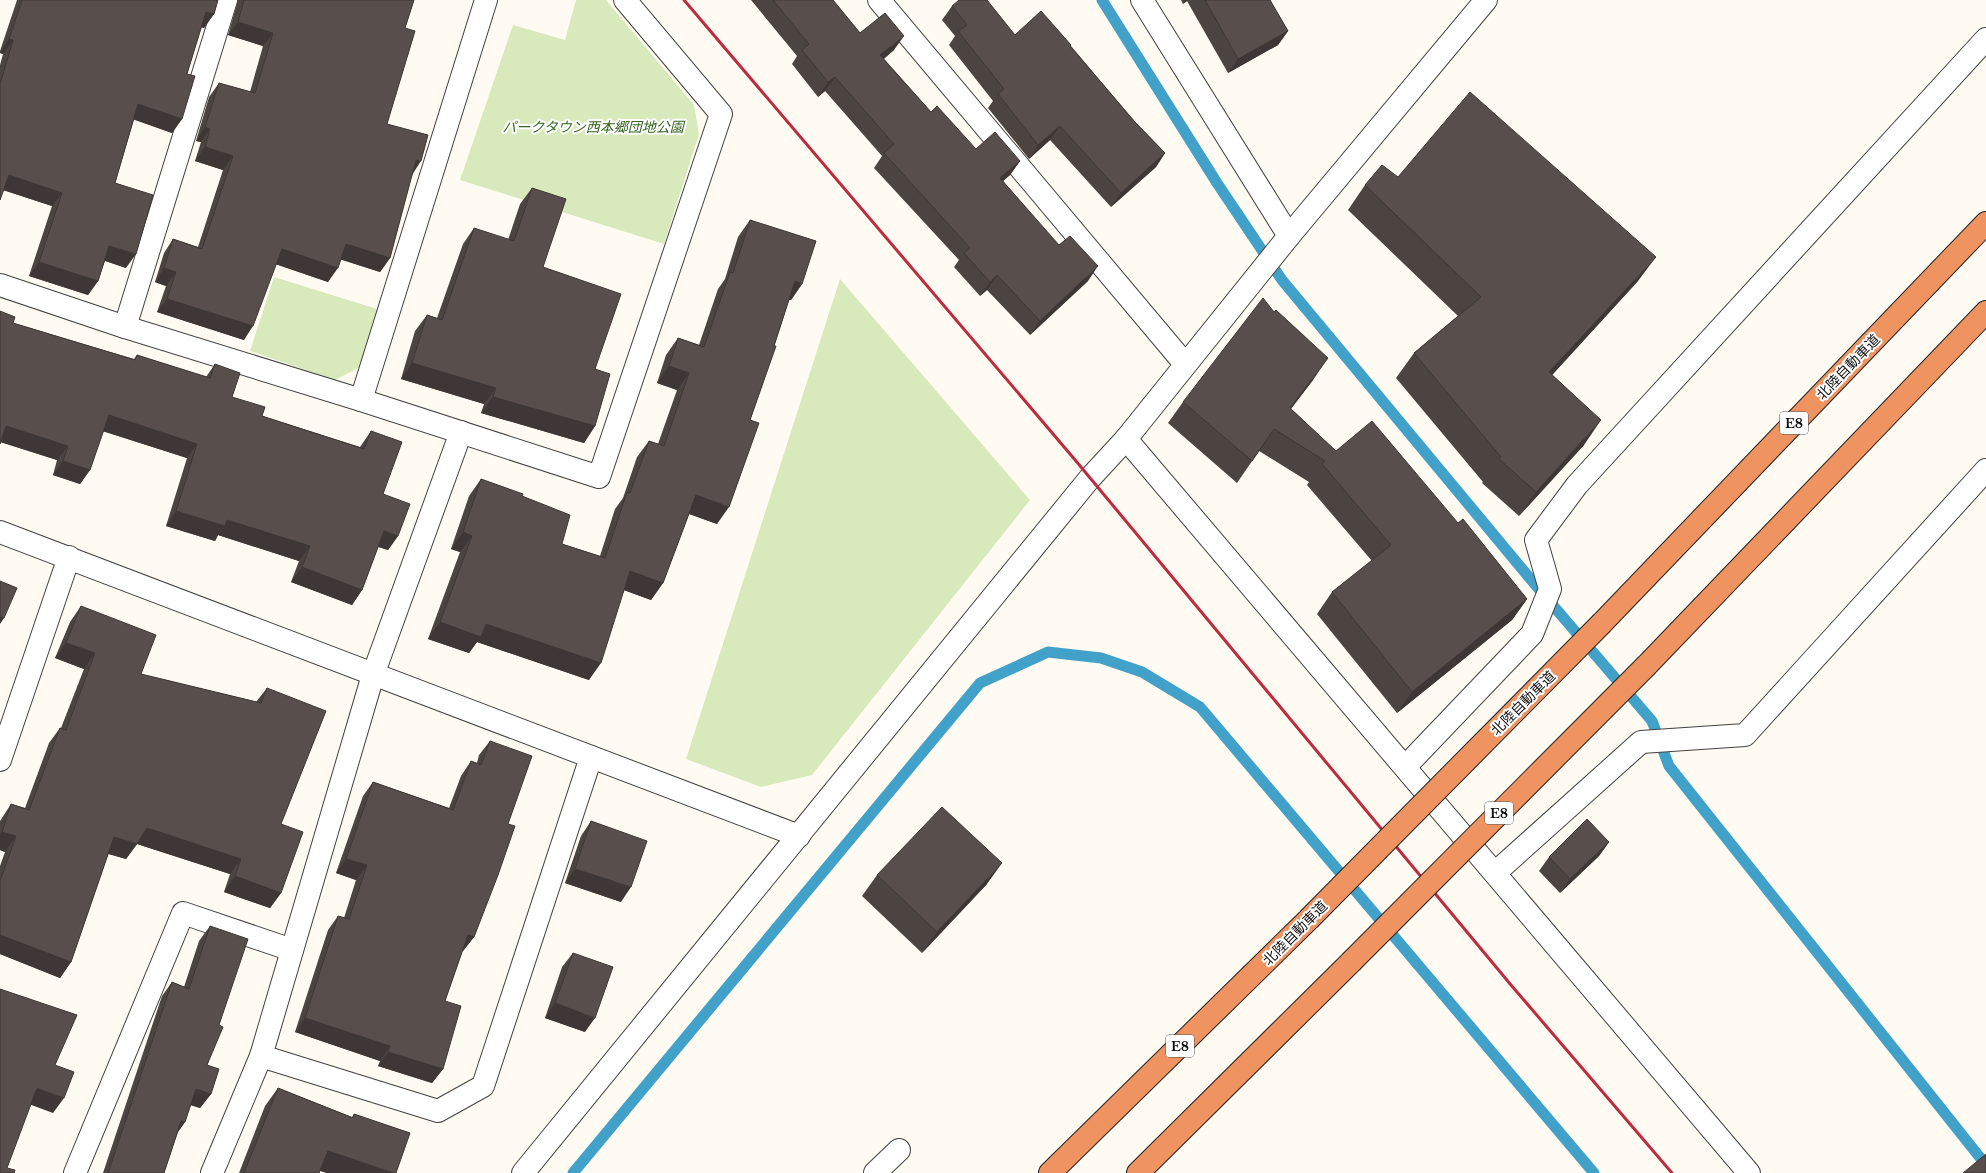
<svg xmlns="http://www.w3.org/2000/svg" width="1986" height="1173" viewBox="0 0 1986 1173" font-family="'Libre Baskerville','Noto Sans JP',serif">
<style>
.green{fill:#d8e9bc}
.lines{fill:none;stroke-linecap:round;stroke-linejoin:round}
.stream{stroke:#42a1c9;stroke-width:11}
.minor-casing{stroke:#424242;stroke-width:24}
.highway-casing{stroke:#202020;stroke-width:24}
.minor{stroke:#fff;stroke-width:22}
.highway{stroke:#ef9360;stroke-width:22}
.rail{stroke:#bc2b40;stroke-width:3}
.highway-bridge-casing{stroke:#202020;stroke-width:24;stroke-linecap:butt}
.highway-bridge{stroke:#ef9360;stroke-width:22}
.wall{fill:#4c4441}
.shaded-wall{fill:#3e3735}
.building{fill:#584f4c;stroke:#3e3735}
.labels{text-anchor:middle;stroke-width:4;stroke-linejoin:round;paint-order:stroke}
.shield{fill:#fff;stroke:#575757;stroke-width:1}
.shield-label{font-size:13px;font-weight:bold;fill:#0f0f0f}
.park-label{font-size:14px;font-style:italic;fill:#366621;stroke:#fff}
.street-label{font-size:14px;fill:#0f0f0f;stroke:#fff}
</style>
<rect width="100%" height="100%" fill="#fffbf2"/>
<g class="green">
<polygon points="576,0 606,0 694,105 699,134 664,244 460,180 513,25 565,40"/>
<polygon points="274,277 377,309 360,367 335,380 250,351"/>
<polygon points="840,279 1030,500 812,775 761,787 686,759"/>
</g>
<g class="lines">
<g class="stream">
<polyline points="1102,0 1217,183 1282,280 1538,588 1652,721 1669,766 1986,1165"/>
<polyline points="573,1173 980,683 1048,652 1101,658 1142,672 1200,707 1594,1173"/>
</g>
<g class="minor-casing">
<g id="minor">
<polyline points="879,0 1185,364"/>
<polyline points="1142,0 1289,236"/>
<polyline points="0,285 125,327 361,400 599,477 721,114 625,0"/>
<polyline points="125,327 226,0"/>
<polyline points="361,400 486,0"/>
<polyline points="1126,439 1749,1173"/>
<polyline points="0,532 799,836"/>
<polyline points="0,760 69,557"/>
<polyline points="1405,767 1532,634 1550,589 1536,540 1577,485 1986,39"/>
<polyline points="1495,873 1641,742 1745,735 1986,470"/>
<polyline points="261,1056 438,1111 483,1086 591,757"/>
<polyline points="75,1173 183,913 292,950"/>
<polyline points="212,1173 261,1056 373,675 461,432"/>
<polyline points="523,1173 1090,478 1126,439 1289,236 1486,0"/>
<polyline points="875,1173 899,1150"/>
</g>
</g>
<g class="highway-casing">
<g id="highway">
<polyline points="1602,623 1986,223"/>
<polyline points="1647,665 1986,312"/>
<polyline points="1050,1173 1309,919"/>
<polyline points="1138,1173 1351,962"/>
</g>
</g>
<use href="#minor" class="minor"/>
<use href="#highway" class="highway"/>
<polyline class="rail" points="684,0 1076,461 1511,985 1672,1173"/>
<g class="highway-bridge-casing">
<g id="highway-bridge">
<polyline points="1309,919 1602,623"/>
<polyline points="1351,962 1647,665"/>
</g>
</g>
<use href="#highway-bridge" class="highway-bridge"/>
</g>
<g class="wall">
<polygon points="17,0 218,0 214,14 204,28 201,27 187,74 182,119 172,133 134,119 115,183 126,268 105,261 98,281 88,295 29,276 52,206 3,190 0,200 0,65 3,54 0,53 0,51"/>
<polygon points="238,0 414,0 405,28 387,124 412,174 390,258 380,272 340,259 328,282 276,264 244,340 157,312 166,286 155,282 164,253 173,239 198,247 223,170 195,161 201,142 196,141 209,97 219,83 250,92 263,46 228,35"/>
<polygon points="751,0 833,0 860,33 894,50 884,59 931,112 976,149 1020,161 1010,175 1003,181 1088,281 1030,335 987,290 980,296 954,267 959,260 874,168 882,156 825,91 818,97 792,64 797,56"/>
<polygon points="1181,0 1270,0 1288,31 1278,45 1228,73 1187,1 1183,4"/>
<polygon points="952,6 1015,35 1071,46 1135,122 1165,153 1156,167 1111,207 1050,140 1029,159 988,108 993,101 949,45 955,36 942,20"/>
<polygon points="1398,177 1638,281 1552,375 1584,445 1519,516 1482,483 1483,482 1396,378 1414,353 1458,316 1348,210 1365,185"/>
<polygon points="532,188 543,267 595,369 595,426 584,443 481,413 484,404 401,379 415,331 427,315 437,318 463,244 474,228 508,240 520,204"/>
<polygon points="750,220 802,284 791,300 789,300 774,346 717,524 689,514 663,583 651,600 624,590 589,680 477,642 469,653 428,639 460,552 451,549 469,496 481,479 522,496 562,544 600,556 615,509 623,498 637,457 649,441 658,444 677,390 657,383 666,355 678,338 699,345 718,289 725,279 738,237"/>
<polygon points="13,323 134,359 137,355 206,377 215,364 232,397 262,416 360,447 371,431 383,494 398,536 388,550 378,547 362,590 352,605 291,582 299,561 218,535 215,541 166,526 187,458 103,431 90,470 80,484 53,475 57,460 1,442"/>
<polygon points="1313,380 1291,409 1336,451 1458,523 1527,599 1512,620 1397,713 1317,614 1332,592 1372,561 1307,485 1309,482 1259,451 1237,483 1168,423 1183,402"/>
<polygon points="81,606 141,674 256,702 267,688 281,824 281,893 270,908 224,892 230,874 137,844 126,859 108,854 71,962 60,978 0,954 0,866 5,852 0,850 0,821 11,804 25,808 49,743 60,728 61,728 84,669 55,658 70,622"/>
<polygon points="490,741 508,824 474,937 463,951 462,951 445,1001 443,1069 432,1083 378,1066 380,1061 295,1032 328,930 338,916 344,918 356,880 336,873 363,796 373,782 449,808 461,776 471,761 477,763 479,755"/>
<polygon points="591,821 621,902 565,883 581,836"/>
<polygon points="1609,842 1599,856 1560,893 1539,871 1549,857"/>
<polygon points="877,875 987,884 922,953 862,896"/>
<polygon points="210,926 219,1025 207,1065 211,1094 200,1108 190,1105 185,1122 178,1132 164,1173 103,1173 162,996 172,982 184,987 199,941"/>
<polygon points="573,953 585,1032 545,1018 562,967"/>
<polygon points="278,1088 352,1117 354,1114 410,1133 327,1173 320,1171 319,1173 239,1173 265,1106"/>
</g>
<g class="shaded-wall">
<polygon points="1185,0 1188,0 1183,4"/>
<polygon points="206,12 214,14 204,28 196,25"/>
<polygon points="238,22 273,33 263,46 228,35"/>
<polygon points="1288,31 1278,45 1228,73 1238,59"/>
<polygon points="904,36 894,50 870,69 880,55"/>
<polygon points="9,39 13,40 3,54 0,53"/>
<polygon points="835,77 825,91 818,97 828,82"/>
<polygon points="138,104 182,119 172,133 129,118"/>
<polygon points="1060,126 1050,140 1029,159 1038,145"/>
<polygon points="205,127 210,129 201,142 196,141"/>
<polygon points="205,147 233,156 223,170 195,161"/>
<polygon points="1165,153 1156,167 1111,207 1121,193"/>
<polygon points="416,160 421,161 412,175"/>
<polygon points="1020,161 1010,175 990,192 1000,178"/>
<polygon points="9,175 62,193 52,206 0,189"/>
<polygon points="346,244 390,258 380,272 336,258"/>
<polygon points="109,246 136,254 126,268 100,259"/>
<polygon points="282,249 338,268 328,282 272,263"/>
<polygon points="1656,257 1638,281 1532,397 1549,372"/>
<polygon points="39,262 98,281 88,295 29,276"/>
<polygon points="1098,266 1088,281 1030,335 1040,321"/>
<polygon points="164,268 176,272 166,286 155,282"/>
<polygon points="997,275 987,290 980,296 990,282"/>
<polygon points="795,281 802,284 791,300 783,298"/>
<polygon points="167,299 253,326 244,340 157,312"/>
<polygon points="1328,358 1313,380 1275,429 1290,408"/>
<polygon points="412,363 496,388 484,404 401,379"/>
<polygon points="669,366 689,373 677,390 657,383"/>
<polygon points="493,397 595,426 584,443 481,413"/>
<polygon points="109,415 197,444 187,458 99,430"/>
<polygon points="1601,420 1584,445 1519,516 1536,492"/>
<polygon points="6,426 68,446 57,460 0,442"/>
<polygon points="63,461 90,470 80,484 53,475"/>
<polygon points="696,495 729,507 717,524 684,512"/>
<polygon points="176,511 227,520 310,546 299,561 218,535 215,541 166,526"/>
<polygon points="384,531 398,536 388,550 374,545"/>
<polygon points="463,532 472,536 460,552 451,549"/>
<polygon points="302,567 362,590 352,605 291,582"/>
<polygon points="630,571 663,583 651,600 618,588"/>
<polygon points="1527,599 1512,620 1397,713 1412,692"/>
<polygon points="0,616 4,618 0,624"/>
<polygon points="440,622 486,624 601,663 589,680 477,642 469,653 428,639"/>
<polygon points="66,643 95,653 84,669 55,658"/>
<polygon points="147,828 241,859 230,874 137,844 126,859 103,852 114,837"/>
<polygon points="2,832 16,836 5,852 0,850 0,835"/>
<polygon points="1609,842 1599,856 1560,893 1570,879"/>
<polygon points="346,859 367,865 356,880 336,873"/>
<polygon points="1002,863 987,884 922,953 937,932"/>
<polygon points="575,869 631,887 621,902 565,883"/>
<polygon points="235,876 281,893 270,908 224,892"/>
<polygon points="0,935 71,962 60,978 0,954"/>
<polygon points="468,935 474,937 463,951 458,949"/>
<polygon points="555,1003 595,1018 585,1032 545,1018"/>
<polygon points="305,1018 390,1046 380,1061 295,1032"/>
<polygon points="388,1052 443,1069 432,1083 378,1066"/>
<polygon points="37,1088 64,1098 53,1113 26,1103"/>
<polygon points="196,1089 211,1094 200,1108 185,1103"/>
<polygon points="181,1121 185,1122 175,1136"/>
<polygon points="328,1151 394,1173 327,1173 315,1169"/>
</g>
<g class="building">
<polygon points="22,0 218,0 214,14 206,12 187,74 195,76 182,119 138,104 115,183 153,195 136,254 109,246 98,281 39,262 62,193 9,175 0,200 0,84 13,40 9,39"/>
<polygon points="244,0 414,0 405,28 415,31 387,124 428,135 421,161 416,160 390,258 346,244 338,268 282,249 253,326 167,299 176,272 164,268 173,239 202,249 233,156 205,147 210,129 205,127 219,83 255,93 273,33 238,22"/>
<polygon points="773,0 833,0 860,33 885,13 904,36 880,55 931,112 937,106 976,149 995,132 1020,161 1000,178 1059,245 1070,236 1098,266 1040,321 997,275 990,282 964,253 970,248 884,153 894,144 835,77 828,82 802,50 809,44"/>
<polygon points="959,0 987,0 1015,35 1041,11 1071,45 1070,46 1135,122 1165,153 1121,193 1060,126 1038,145 998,94 1004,89 958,31 967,25 952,6"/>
<polygon points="1205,0 1270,0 1288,31 1238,59"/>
<polygon points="1470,92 1656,257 1549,372 1601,420 1536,492 1499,459 1501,457 1414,353 1481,297 1365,185 1382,165 1398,177"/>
<polygon points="532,188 566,199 543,267 621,294 595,369 610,374 595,426 493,397 496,388 412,363 427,315 442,320 474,228 514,241"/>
<polygon points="750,220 816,241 802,284 795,281 774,346 776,346 750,420 759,423 729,507 696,495 663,583 630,571 601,663 486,624 481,637 440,622 472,536 463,532 481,479 523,494 522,496 570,515 562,544 605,558 627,492 630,493 649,441 664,446 689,373 669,366 678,338 704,347 730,272 733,273"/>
<polygon points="1263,298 1274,312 1276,310 1328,358 1290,408 1336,451 1372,421 1458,523 1463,519 1527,599 1412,692 1332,592 1391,545 1322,464 1325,461 1274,429 1252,461 1183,402"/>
<polygon points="0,311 15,317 13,323 135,360 137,355 210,378 215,364 240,373 232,397 265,407 262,416 364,449 371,431 402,442 383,494 410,504 398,536 384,531 362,590 302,567 310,546 227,520 225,526 176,511 197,444 109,415 90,470 63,461 68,446 6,426 0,444"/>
<polygon points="0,581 17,588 4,618 0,616"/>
<polygon points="81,606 156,635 141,674 261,703 267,688 326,711 281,824 303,832 281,893 235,876 241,859 147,828 137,844 114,837 71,962 0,935 0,881 16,836 2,832 11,804 29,810 60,728 66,730 95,653 66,643"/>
<polygon points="490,741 532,756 508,824 515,826 498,875 474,937 468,935 445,1001 461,1006 443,1069 388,1052 390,1046 305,1018 338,916 349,919 367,865 346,859 373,782 453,810 471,761 481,765"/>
<polygon points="942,807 1002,863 937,932 877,875"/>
<polygon points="1587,819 1609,842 1570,879 1549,857"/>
<polygon points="591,821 647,841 631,887 575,869"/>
<polygon points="210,926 248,939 219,1025 223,1027 207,1065 219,1069 211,1094 196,1089 185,1122 181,1121 164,1173 108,1173 172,982 189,989"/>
<polygon points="573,953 613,967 595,1018 555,1003"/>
<polygon points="0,989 77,1015 55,1065 74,1072 64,1098 37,1088 7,1168 15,1170 14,1173 0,1173"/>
<polygon points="278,1088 353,1118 354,1114 410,1133 396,1173 394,1173 328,1151 319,1173 244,1173"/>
<polygon points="1986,1154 1986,1173 1963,1173"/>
</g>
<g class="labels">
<g class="shield">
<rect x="1780" y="412" width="28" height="22" rx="3"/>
<rect x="1485" y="802" width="28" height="22" rx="3"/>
<rect x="1166" y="1035" width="28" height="22" rx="3"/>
</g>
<g class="shield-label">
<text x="1794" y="428">E8</text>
<text x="1499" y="818">E8</text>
<text x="1180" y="1051">E8</text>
</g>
<g class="park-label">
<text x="593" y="132">パークタウン西本郷団地公園</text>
</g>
<g class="street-label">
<text transform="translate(1848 367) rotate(-46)" y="5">北陸自動車道</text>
<text transform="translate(1523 703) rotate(-45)" y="5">北陸自動車道</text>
<text transform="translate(1295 933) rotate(-45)" y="5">北陸自動車道</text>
</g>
</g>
</svg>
